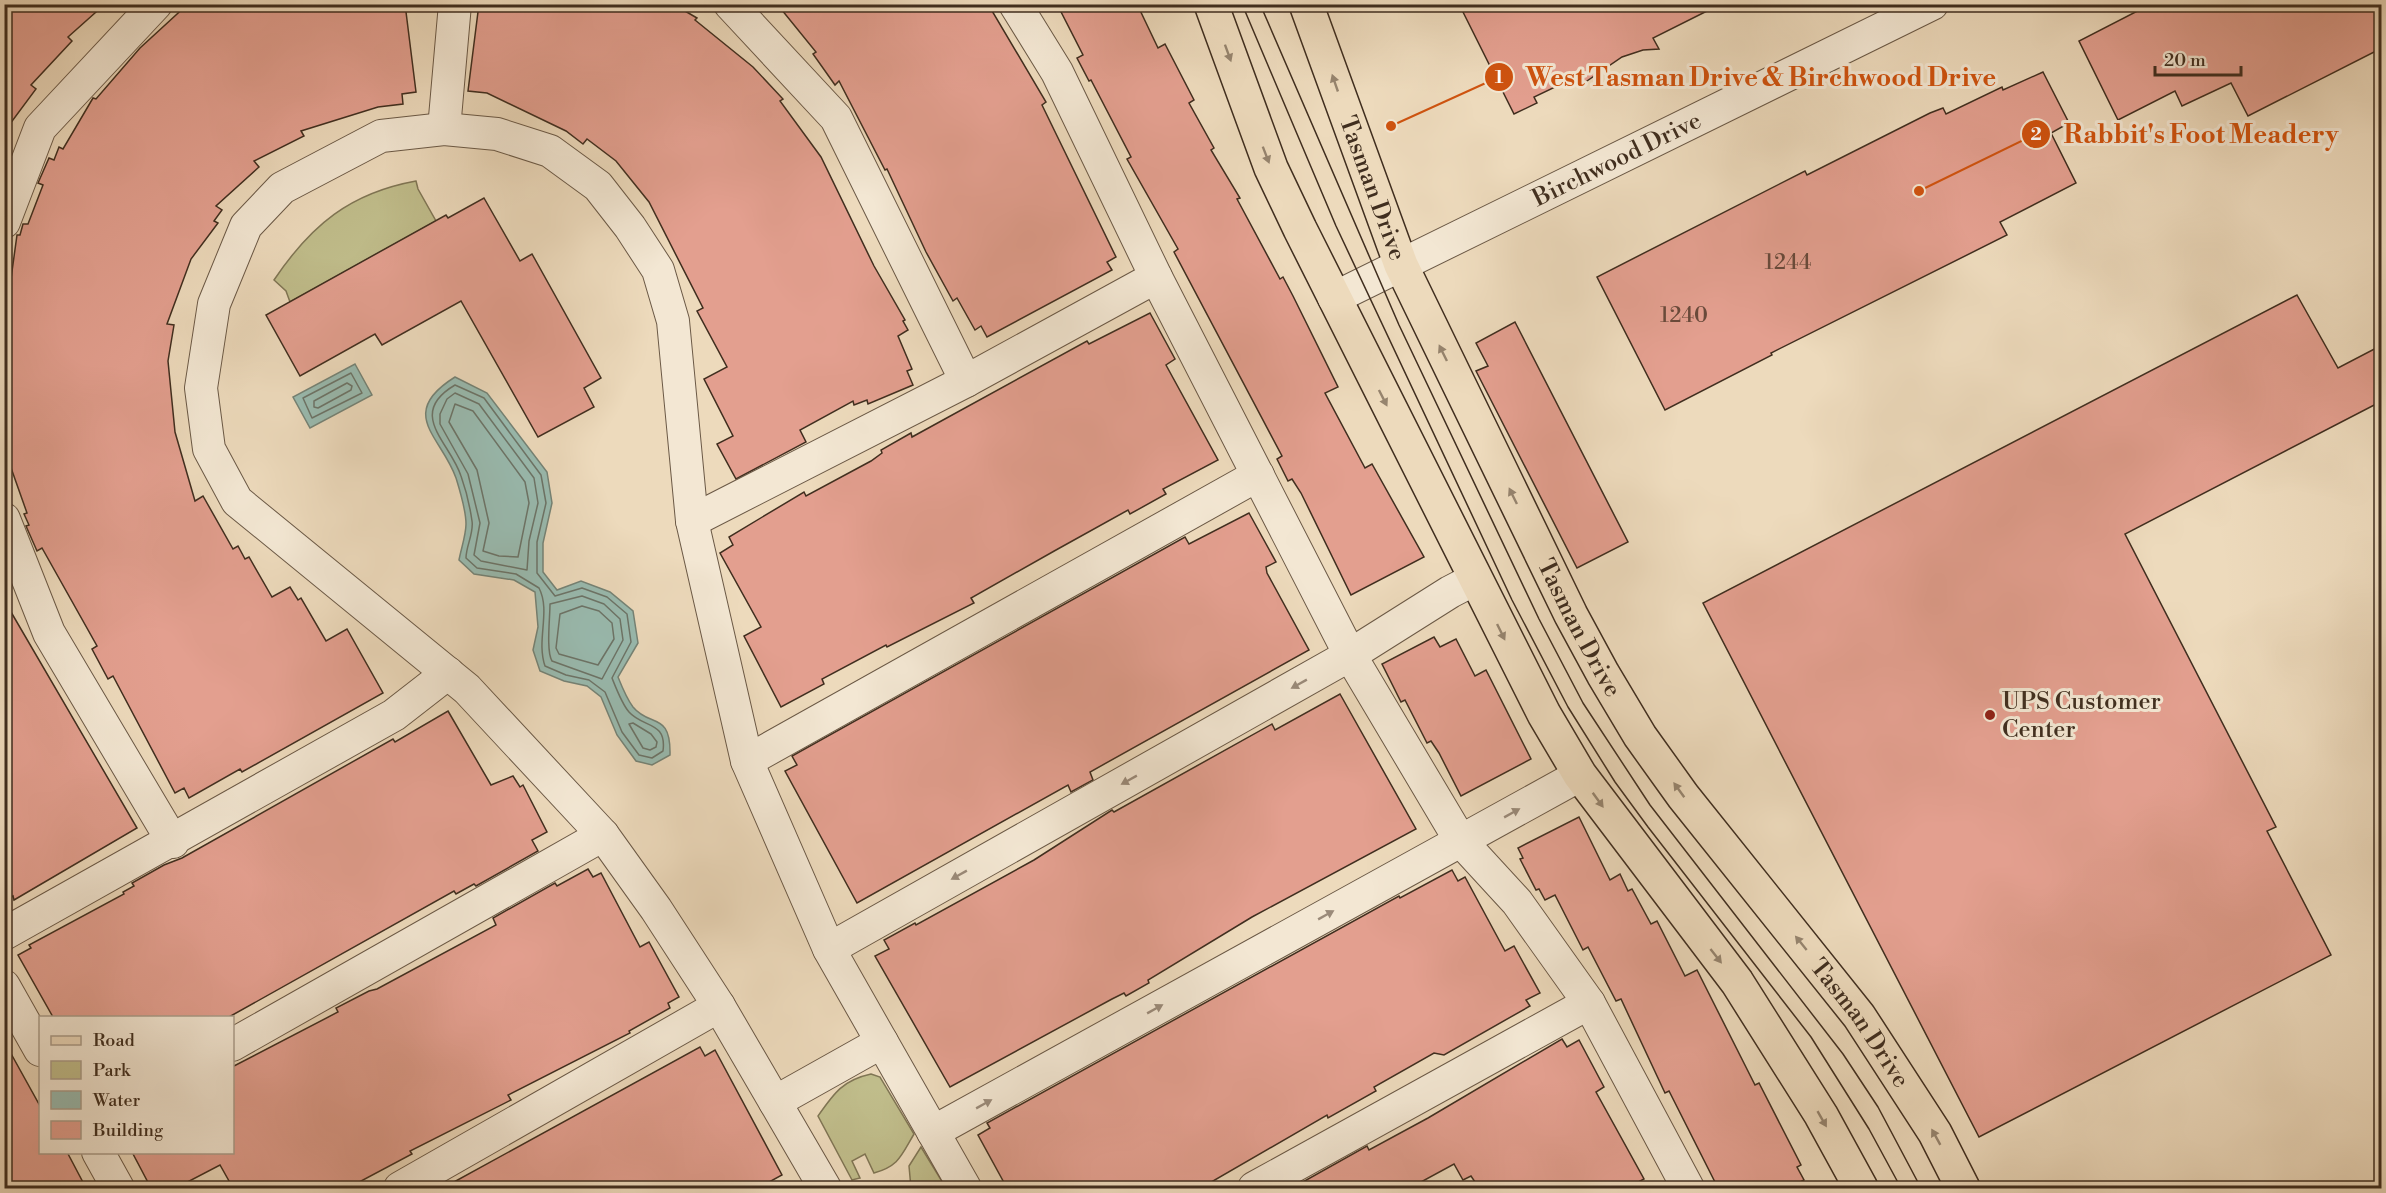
<svg xmlns="http://www.w3.org/2000/svg" width="2386" height="1193" viewBox="0 0 2386 1193" font-family="'Libre Bodoni',serif">
<style>
.green{fill:#c0bd8b;stroke:#807655;stroke-width:1.5}
.water{fill:#99bbb0;stroke:#758376;stroke-width:1.5}
.lines{fill:none;stroke-linecap:round;stroke-linejoin:round}
.shore{stroke:#6c7468;stroke-width:1.5}
.building{fill:#e39f8f;stroke:#402e1f;stroke-width:1.5}
.minor-casing{stroke:#6b5946;stroke-width:34}
.major-casing{stroke:#402e1f;stroke-width:36}
.minor{stroke:#f3e7d3;stroke-width:32}
.major{stroke:#eddabc;stroke-width:33}
.tram{stroke:#402e1f;stroke-width:1.5}
.oneway{fill:#96846e}
.oneway2{fill:#9a8a79}
.poi-dot{fill:#8f2418;stroke:#f3e7d3;stroke-width:2}
.labels{text-anchor:middle;stroke-width:6;stroke-linejoin:round;paint-order:stroke}
.number-label{font-size:21px;fill:#694a3b}
.street-label{font-size:24px;fill:#402e1f;stroke:#f3e7d3}
.poi-label{font-size:24px;fill:#402e1f;stroke:#f3e7d3;text-anchor:start}
.leader{fill:none;stroke:#cf530f;stroke-width:2}
.callout-dot{fill:#cf530f;stroke:#f3e7d3;stroke-width:2}
.mark-label{font-size:18px;text-anchor:middle;font-weight:bold;fill:#fff}
.callout-label{font-size:26px;text-anchor:middle;font-weight:bold;fill:#cf530f;stroke:#f3e7d3;stroke-width:6;stroke-linejoin:round;paint-order:stroke}
</style>
<rect width="100%" height="100%" fill="#eddabc"/>
<filter id="stains"><feTurbulence type="fractalNoise" baseFrequency=".00333" numOctaves="4"/><feColorMatrix values="0 0 0 0 .2 0 0 0 0 .09 0 0 0 0 .02 0 0 0 .5 -.17"/></filter>
<radialGradient id="worn" r=".72"><stop offset=".6" stop-color="#630" stop-opacity="0"/><stop offset="1" stop-color="#630" stop-opacity=".3"/></radialGradient>
<g class="green">
<path d="M 416,181 L 418,189 L 436,221 L 290,302 L 286,291 L 274,280 C 311,225 350,193 416,181 Z"/>
<path d="M 871,1074 L 880,1077 L 914,1134 C 901,1156 899,1166 874,1173 L 865,1154 L 852,1161 L 860,1178 L 852,1180 L 818,1116 C 834,1093 843,1080 871,1074 Z"/>
<polygon points="921,1147 946,1188 935,1188 931,1183 919,1188 911,1188 909,1166"/>
</g>
<g class="water">
<polygon points="355,364 372,395 310,428 293,397"/>
<path d="M 455,377 L 487,393 L 547,472 L 552,503 L 543,543 L 543,572 L 557,590 L 581,581 L 610,592 L 633,611 L 638,643 L 618,677 C 622,687 627,699 633,707 C 650,728 671,711 670,755 L 652,765 L 636,761 L 617,735 L 601,697 L 587,686 L 564,681 L 540,671 L 533,650 L 538,627 L 535,592 L 514,580 L 474,574 L 459,560 C 461,549 466,535 466,524 C 466,510 460,491 456,478 C 442,437 396,414 455,377 Z"/>
</g>
<g class="lines">
<g class="shore">
<polygon points="351,373 362,393 312,418 303,398"/>
<polygon points="347,383 352,386 351,390 318,408 314,407 314,401"/>
<path d="M 455,385 L 484,398 L 541,475 L 546,503 L 537,542 L 537,573 L 555,596 L 582,588 L 607,597 L 627,614 L 631,642 L 612,678 C 616,688 622,704 629,712 C 643,728 667,721 663,751 L 652,758 L 639,755 L 622,732 L 605,692 L 589,680 L 566,675 L 545,666 C 536,640 551,611 539,588 L 516,574 L 477,568 L 466,558 C 466,546 474,533 472,521 C 470,507 466,490 461,476 C 450,442 406,414 455,385 Z"/>
<polygon points="455,393 479,404 534,478 538,503 529,541 527,570 481,561 474,555 480,523 468,474 440,424 440,414 447,399"/>
<polygon points="455,404 473,411 525,482 529,503 518,557 499,556 483,551 489,523 477,470 449,422"/>
<path d="M 582,596 L 604,604 L 620,619 L 623,640 L 602,679 L 552,661 C 546,651 550,618 550,604 Z"/>
<polygon points="582,606 599,611 612,623 614,639 598,665 559,654 556,648 560,614"/>
<polygon points="629,724 633,723 651,734 657,742 656,747 650,750 643,748"/>
</g>
</g>
<g class="building">
<polygon points="4,4 105,4 68,37 72,41 31,85 36,89 4,132"/>
<polygon points="188,4 405,4 416,92 402,94 403,104 378,107 301,131 304,136 254,161 259,167 216,206 222,210 214,221 218,223 191,259 167,324 174,325 168,361 175,432 195,501 203,496 233,549 238,546 245,559 249,557 272,597 290,587 298,600 301,598 326,641 347,629 383,693 242,772 240,769 189,798 184,788 175,793 113,676 108,679 92,649 97,646 42,548 37,551 26,526 29,525 24,514 27,513 4,448 5,293 9,293 17,235 20,235 23,224 28,224 43,185 38,183 49,158 54,160 59,147 63,149 93,98 96,99 140,48"/>
<polygon points="479,4 673,4 697,18 695,20 753,67 783,99 780,101 821,157 874,266 905,320 903,321 908,330 898,336 912,369 907,371 913,385 868,404 867,400 854,405 853,401 800,430 806,442 736,479 717,444 733,436 704,379 727,367 697,311 703,308 649,202 616,161 587,139 583,144 566,131 487,93 468,91"/>
<polygon points="777,4 988,4 1046,102 1042,105 1116,257 1107,262 1112,270 987,337 981,326 975,330 957,298 953,301 926,252 887,169 885,170 839,81 835,85 813,54 816,52"/>
<polygon points="1057,4 1137,4 1158,48 1165,44 1194,100 1189,103 1214,148 1211,150 1240,198 1237,199 1280,279 1283,277 1293,296 1338,387 1325,393 1365,468 1372,464 1424,557 1351,595 1301,493 1292,479 1288,481 1277,459 1282,456 1174,252 1178,249 1127,159 1131,157 1091,80 1089,81 1077,58 1083,55"/>
<polygon points="1459,4 1721,4 1653,38 1659,49 1643,50 1622,57 1584,83 1580,75 1534,97 1537,103 1514,114"/>
<polygon points="2151,4 2382,4 2382,48 2248,116 2231,83 2182,106 2175,91 2118,120 2079,41"/>
<polygon points="2043,72 2069,123 2051,133 2076,183 2000,222 2007,235 1771,353 1772,355 1665,410 1597,277 1805,171 1807,175 1930,113 1943,108 1946,114 2002,87 2003,90"/>
<polygon points="484,198 520,261 532,254 601,378 584,388 594,407 538,437 461,301 382,345 375,334 300,376 266,315 446,215 448,218"/>
<polygon points="2297,295 2338,368 2382,345 2382,401 2125,534 2276,827 2267,831 2331,955 1979,1137 1703,603"/>
<polygon points="1150,313 1175,359 1166,365 1218,460 1163,489 1166,494 1130,514 1128,510 1056,550 971,598 974,603 887,647 886,645 822,679 824,684 781,707 744,636 761,627 720,553 733,545 729,537 804,492 806,496 871,461 882,453 881,450 911,433 912,437 1087,341 1089,344"/>
<polygon points="1515,322 1628,542 1577,568 1476,371 1488,366 1476,343"/>
<polygon points="1249,513 1276,562 1266,567 1267,573 1309,650 1090,772 1093,780 1071,792 1068,785 857,903 785,771 797,765 792,756 1185,537 1189,544"/>
<polygon points="4,600 137,828 14,900 13,896 4,901"/>
<polygon points="1434,637 1440,647 1456,639 1475,676 1486,670 1531,759 1461,796 1439,753 1431,741 1427,743 1405,700 1401,702 1382,664"/>
<polygon points="1340,694 1416,829 1252,917 1148,980 1149,983 1126,996 1124,993 1112,999 950,1087 875,956 889,949 884,940 915,923 916,925 1034,860 1112,810 1114,812 1272,724 1275,730"/>
<polygon points="448,711 491,785 513,776 520,787 523,785 547,832 532,840 538,851 476,886 474,884 456,894 454,891 229,1017 53,1017 18,955 31,948 29,945 124,894 123,892 134,886 132,883 164,865 182,858 393,739 395,742"/>
<polygon points="1579,817 1610,880 1620,874 1628,891 1632,889 1651,924 1657,921 1685,976 1697,970 1755,1085 1759,1083 1801,1165 1797,1167 1804,1180 1788,1188 1718,1188 1669,1091 1665,1093 1621,999 1616,1001 1588,947 1583,950 1555,895 1545,900 1539,889 1536,890 1520,859 1523,858 1518,848"/>
<polygon points="588,869 593,877 601,873 640,947 649,942 679,997 668,1003 670,1008 629,1031 630,1033 508,1095 511,1100 410,1151 412,1154 348,1188 233,1188 220,1165 176,1188 151,1188 132,1152 232,1152 232,1067 338,1012 336,1008 369,991 377,989 496,925 493,918 555,883 557,886"/>
<polygon points="1452,870 1458,881 1465,877 1505,951 1514,946 1540,993 1526,1000 1530,1006 1444,1055 1434,1053 1374,1087 1376,1091 1328,1118 1327,1115 1201,1188 1007,1188 978,1135 990,1128 987,1123 1399,896 1400,898"/>
<polygon points="1562,1039 1567,1047 1579,1040 1604,1087 1596,1092 1644,1179 1627,1188 1479,1188 1471,1176 1463,1180 1454,1164 1410,1188 1292,1188 1367,1146 1369,1150 1428,1118"/>
<polygon points="4,1041 40,1106 40,1152 67,1152 86,1188 4,1188"/>
<polygon points="700,1047 705,1056 715,1050 782,1175 758,1188 443,1188"/>
</g>
<g class="lines">
<g class="minor-casing">
<g id="minor">
<polyline points="730,4 836,118 966,381"/>
<polyline points="1015,4 1057,72 1156,277 1350,655 1460,840 1517,902 1589,1003 1688,1188"/>
<polyline points="444,129 455,4"/>
<polyline points="4,222 40,128 156,4"/>
<path id="s1" d="M 1334,298 L 1932,4"/>
<polyline points="4,519 49,633 173,842"/>
<polyline points="692,521 966,381 1156,277"/>
<polyline points="747,761 1258,475"/>
<polyline points="4,934 394,715 448,673"/>
<polyline points="829,949 1350,655 1450,592 1475,579"/>
<polyline points="4,986 40,1050"/>
<polyline points="232,1045 603,835"/>
<polyline points="775,1102 882,1042"/>
<polyline points="933,1132 1580,775"/>
<polyline points="98,1152 118,1188"/>
<polyline points="400,1188 719,1006"/>
<polyline points="825,1188 719,1006 656,909 603,835 467,689 237,501 209,449 201,388 214,304 246,226 282,188 381,136 444,129 497,134 550,151 598,186 630,227 658,270 673,321 692,521 747,761 829,949 965,1188"/>
<polyline points="1254,1188 1589,1003"/>
</g>
</g>
<g class="major-casing">
<g id="major">
<polyline points="1211,4 1271,168 1300,229 1544,714 1580,775 1737,982 1821,1115 1861,1188"/>
<path id="s2" d="M 1306,4 L 1401,265 L 1571,615 L 1603,674 L 1640,736 L 1683,796 L 1859,1016 L 1935,1133 L 1963,1188"/>
</g>
</g>
<use href="#minor" class="minor"/>
<use href="#major" class="major"/>
<g class="tram">
<polyline points="1242,4 1336,226 1512,600 1568,707 1615,782 1648,827 1811,1037 1869,1129 1901,1188"/>
<polyline points="1260,4 1399,325 1539,619 1583,703 1650,805 1843,1054 1878,1107 1921,1188"/>
</g>
</g>
<defs><path id="oneway-solid" d="M-6-.8H1V-3.2L6.5 0L1 3.2V.8H-6Z" transform="scale(1.5)"/></defs>
<g class="oneway">
<use href="#oneway-solid" transform="translate(1228 53) rotate(70)"/>
<use href="#oneway-solid" transform="translate(1335 83) rotate(-109)"/>
<use href="#oneway-solid" transform="translate(1266 155) rotate(69)"/>
<use href="#oneway-solid" transform="translate(1443 353) rotate(-116)"/>
<use href="#oneway-solid" transform="translate(1383 398) rotate(63)"/>
<use href="#oneway-solid" transform="translate(1513 496) rotate(-116)"/>
<use href="#oneway-solid" transform="translate(1501 632) rotate(64)"/>
<use href="#oneway-solid" transform="translate(1679 790) rotate(-126)"/>
<use href="#oneway-solid" transform="translate(1598 800) rotate(54)"/>
<use href="#oneway-solid" transform="translate(1801 943) rotate(-129)"/>
<use href="#oneway-solid" transform="translate(1716 956) rotate(52)"/>
<use href="#oneway-solid" transform="translate(1822 1119) rotate(60)"/>
<use href="#oneway-solid" transform="translate(1936 1137) rotate(-119)"/>
</g>
<g class="oneway2">
<use href="#oneway-solid" transform="translate(1299 684) rotate(151)"/>
<use href="#oneway-solid" transform="translate(1129 780) rotate(151)"/>
<use href="#oneway-solid" transform="translate(1512 813) rotate(-29)"/>
<use href="#oneway-solid" transform="translate(959 875) rotate(151)"/>
<use href="#oneway-solid" transform="translate(1326 915) rotate(-29)"/>
<use href="#oneway-solid" transform="translate(1155 1009) rotate(-29)"/>
<use href="#oneway-solid" transform="translate(984 1104) rotate(-29)"/>
</g>
<circle class="poi-dot" cx="1990" cy="715" r="6"/>
<g class="labels">
<g class="number-label">
<text x="1788" y="269">1244</text>
<text x="1684" y="322">1240</text>
</g>
<g class="street-label">
<text dy="8" stroke="none"><textPath href="#s1" startOffset="315">Birchwood Drive</textPath></text>
<text dy="8" stroke="none"><textPath href="#s2" startOffset="196">Tasman Drive</textPath></text>
<text dy="8" stroke="none"><textPath href="#s2" startOffset="682">Tasman Drive</textPath></text>
<text dy="8" stroke="none"><textPath href="#s2" startOffset="1168">Tasman Drive</textPath></text>
</g>
<g class="poi-label">
<text x="2002" y="709">UPS Customer<tspan x="2002" dy="28">Center</tspan></text>
</g>
</g>
<path class="leader" d="M1391 126L1499 77M1919 191L2036 134"/>
<g class="callout-dot">
<circle cx="1391" cy="126" r="6"/>
<circle cx="1919" cy="191" r="6"/>
<circle cx="1499" cy="77" r="15"/>
<circle cx="2036" cy="134" r="15"/>
</g>
<g class="mark-label">
<text x="1499" y="83">1</text>
<text x="2036" y="140">2</text>
</g>
<g class="callout-label">
<text x="1761" y="86">West Tasman Drive &amp; Birchwood Drive</text>
<text x="2201" y="143">Rabbit's Foot Meadery</text>
</g>
<rect width="2386" height="1193" fill="none" stroke="#eddabc" stroke-width="24"/>
<rect x="6" y="6" width="2374" height="1181" fill="none" stroke="#402e1f" stroke-width="3"/>
<rect x="12" y="12" width="2362" height="1169" fill="none" stroke="#402e1f" stroke-width="1.5"/>
<rect x="39" y="1016" width="195" height="138" fill="#f3e7d3" stroke="#ab9d8b" stroke-width="1.5"/>
<rect x="51" y="1036" width="30" height="9" fill="#eddabc" stroke="#ab9d8b" stroke-width="1.5"/>
<text x="93" y="1046" font-size="18" fill="#402e1f">Road</text>
<rect x="51" y="1061" width="30" height="18" fill="#c0bd8b" stroke="#ab9d8b" stroke-width="1.5"/>
<text x="93" y="1076" font-size="18" fill="#402e1f">Park</text>
<rect x="51" y="1091" width="30" height="18" fill="#99bbb0" stroke="#ab9d8b" stroke-width="1.5"/>
<text x="93" y="1106" font-size="18" fill="#402e1f">Water</text>
<rect x="51" y="1121" width="30" height="18" fill="#e39f8f" stroke="#ab9d8b" stroke-width="1.5"/>
<text x="93" y="1136" font-size="18" fill="#402e1f">Building</text>
<path d="M2155 66v9h86v-9" fill="none" stroke="#402e1f" stroke-width="3"/>
<text x="2164" y="66" font-size="18" fill="#402e1f" stroke="#f3e7d3" stroke-width="4.5" paint-order="stroke">20 m</text>
<rect width="100%" height="100%" filter="url(#stains)"/>
<rect width="100%" height="100%" fill="url(#worn)"/>
</svg>
